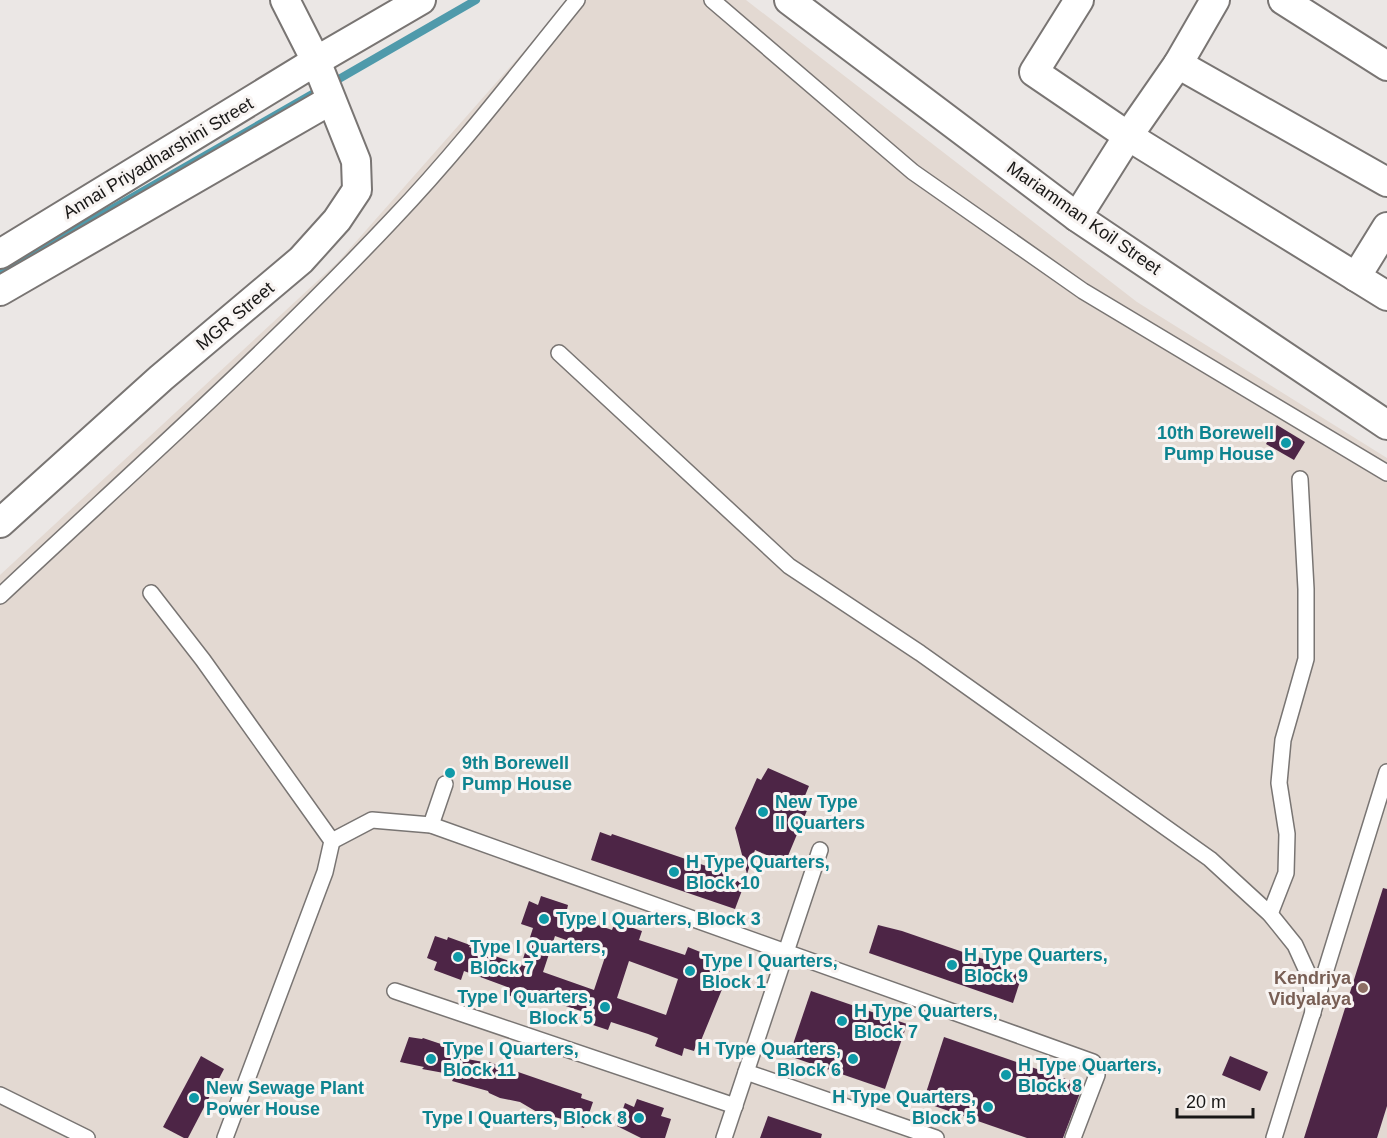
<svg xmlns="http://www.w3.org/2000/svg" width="1387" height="1138" viewBox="0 0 1387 1138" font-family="Helvetica,sans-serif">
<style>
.built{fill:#e3d9d2}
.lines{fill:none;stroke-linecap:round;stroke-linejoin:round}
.stream{stroke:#4f9aab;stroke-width:8}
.building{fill:#4d2546;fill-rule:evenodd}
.lane-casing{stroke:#797573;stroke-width:18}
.street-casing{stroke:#797573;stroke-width:32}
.lane{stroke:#fff;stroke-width:15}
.street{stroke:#fff;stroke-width:28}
.culture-dot{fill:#0f9aa8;stroke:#f8f4f2;stroke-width:2}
.education-dot{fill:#8d6e63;stroke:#f8f4f2;stroke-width:2}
.labels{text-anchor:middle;stroke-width:6;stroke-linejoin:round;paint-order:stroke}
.street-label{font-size:18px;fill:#181716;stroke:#f8f4f2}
.culture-label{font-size:18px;font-weight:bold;fill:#0d838f;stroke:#f8f4f2;text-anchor:start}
.education-label{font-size:18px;font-weight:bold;fill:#785e54;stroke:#f8f4f2;text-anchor:end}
</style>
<rect width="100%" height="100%" fill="#ebe7e5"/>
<polygon class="built" points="569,0 746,0 1137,302 1387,458 1387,1138 0,1138 0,575 338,262"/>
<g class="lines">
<g class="stream">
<polyline points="332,83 476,0"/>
<polyline points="0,273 321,89"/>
</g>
</g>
<g class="building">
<polygon points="1277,425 1305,442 1294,460 1266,444"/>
<polygon points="768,768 809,786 804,798 811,801 785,863 755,850 747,874 735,828 757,778 761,780"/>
<polygon points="600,832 611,836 612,834 721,871 744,885 735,909 591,860"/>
<polygon points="1383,888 1387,889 1387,1106 1377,1138 1304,1138"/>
<path d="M 541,896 L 568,905 L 566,914 L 612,930 L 615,922 L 642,931 L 639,940 L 685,955 L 688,947 L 715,958 L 711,966 L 721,970 L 718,979 L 725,982 L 700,1043 L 697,1042 L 694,1051 L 684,1048 L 682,1056 L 655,1046 L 658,1038 L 648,1034 L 611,1022 L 608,1030 L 581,1021 L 584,1012 L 538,997 L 535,1005 L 507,995 L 510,988 L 464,971 L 461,980 L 434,970 L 437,962 L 427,958 L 435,936 L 447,940 L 448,937 L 470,945 L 469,947 L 521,965 L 533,928 L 521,924 L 529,901 L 538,905 ZM 555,936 L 606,954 L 594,990 L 543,972 ZM 629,961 L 678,979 L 666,1015 L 617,998 Z"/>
<polygon points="878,925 902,931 989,961 1022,975 1013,1003 869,953"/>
<polygon points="811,991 907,1024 885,1089 789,1056"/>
<polygon points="409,1037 422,1039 423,1038 444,1045 467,1059 489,1063 489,1062 582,1094 581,1098 593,1102 584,1128 573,1125 562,1119 537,1112 520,1102 500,1098 489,1093 488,1091 452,1081 455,1075 422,1069 424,1067 400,1062"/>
<polygon points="944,1037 1083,1085 1063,1138 1027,1138 923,1102"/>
<polygon points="201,1056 224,1069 188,1138 184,1138 163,1127"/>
<polygon points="1230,1056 1268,1072 1260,1091 1222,1075"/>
<polygon points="637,1099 664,1108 661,1116 671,1119 665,1138 641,1138 617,1126 625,1103 634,1107"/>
<polygon points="768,1116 822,1134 821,1138 760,1138"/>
</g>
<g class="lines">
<g class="lane-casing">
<g id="lane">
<polyline points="712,0 913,172 1083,291 1387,473"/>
<polyline points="559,353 789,566 920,653 1210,859 1270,914 1295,945 1311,980 1313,1013"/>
<polyline points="151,593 203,660 332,841 325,872 225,1138"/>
<path d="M 0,596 C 132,472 269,351 393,219 C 459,150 517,74 577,0"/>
<polyline points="431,825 445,784"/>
<polyline points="332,841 372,820 431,825 1093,1062 1097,1075 1073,1138"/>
<polyline points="1270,914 1286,873 1287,834 1279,783 1283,740 1306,659 1306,589 1300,479"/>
<polyline points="395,991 735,1106"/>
<polyline points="746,1072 936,1138"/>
<polyline points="0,1095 87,1138"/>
<polyline points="724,1138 820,850"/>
<polyline points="1274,1138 1387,772"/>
</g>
</g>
<g class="street-casing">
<g id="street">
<polyline points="789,0 1077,217 1387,425"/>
<polyline points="1079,0 1034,72 1128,136 1387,296"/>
<polyline points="1283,0 1387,66"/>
<polyline points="1178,64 1387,182"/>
<polyline points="1077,217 1128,136 1178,64 1215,0"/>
<polyline points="0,254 316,61 421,0"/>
<polyline points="1356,277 1387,227"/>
<polyline points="0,291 331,100"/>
<polyline points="0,523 161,378 301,260 337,220 357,190 356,161 316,61 285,0"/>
</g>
</g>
<use href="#lane" class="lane"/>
<use href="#street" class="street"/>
</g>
<g class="culture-dot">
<circle cx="1286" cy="443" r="6"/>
<circle cx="450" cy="773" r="6"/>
<circle cx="763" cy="812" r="6"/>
<circle cx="674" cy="872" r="6"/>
<circle cx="544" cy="919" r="6"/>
<circle cx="458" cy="957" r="6"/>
<circle cx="952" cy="965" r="6"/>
<circle cx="690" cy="971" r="6"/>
<circle cx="605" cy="1007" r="6"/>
<circle cx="842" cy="1021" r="6"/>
<circle cx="431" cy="1059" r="6"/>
<circle cx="853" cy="1059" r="6"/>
<circle cx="1006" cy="1075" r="6"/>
<circle cx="194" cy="1098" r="6"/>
<circle cx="988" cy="1107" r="6"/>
<circle cx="639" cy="1118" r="6"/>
</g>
<circle class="education-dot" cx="1363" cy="988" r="6"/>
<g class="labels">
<g class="street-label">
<text transform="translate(158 158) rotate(-31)" y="6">Annai Priyadharshini Street</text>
<text transform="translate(1084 218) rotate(35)" y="6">Mariamman Koil Street</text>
<text transform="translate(235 316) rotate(-40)" y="6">MGR Street</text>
</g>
<g class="culture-label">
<text x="1274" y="439" text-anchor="end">10th Borewell<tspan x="1274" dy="21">Pump House</tspan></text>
<text x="462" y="769">9th Borewell<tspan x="462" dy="21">Pump House</tspan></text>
<text x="775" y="808">New Type<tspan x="775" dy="21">II Quarters</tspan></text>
<text x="686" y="868">H Type Quarters,<tspan x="686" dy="21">Block 10</tspan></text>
<text x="556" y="925">Type I Quarters, Block 3</text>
<text x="470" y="953">Type I Quarters,<tspan x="470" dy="21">Block 7</tspan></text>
<text x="964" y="961">H Type Quarters,<tspan x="964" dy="21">Block 9</tspan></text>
<text x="702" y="967">Type I Quarters,<tspan x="702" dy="21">Block 1</tspan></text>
<text x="593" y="1003" text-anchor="end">Type I Quarters,<tspan x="593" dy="21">Block 5</tspan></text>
<text x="854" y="1017">H Type Quarters,<tspan x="854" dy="21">Block 7</tspan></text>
<text x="443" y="1055">Type I Quarters,<tspan x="443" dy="21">Block 11</tspan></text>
<text x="841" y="1055" text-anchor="end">H Type Quarters,<tspan x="841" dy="21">Block 6</tspan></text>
<text x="1018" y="1071">H Type Quarters,<tspan x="1018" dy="21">Block 8</tspan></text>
<text x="206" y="1094">New Sewage Plant<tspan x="206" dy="21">Power House</tspan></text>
<text x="976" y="1103" text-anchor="end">H Type Quarters,<tspan x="976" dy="21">Block 5</tspan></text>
<text x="627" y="1124" text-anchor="end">Type I Quarters, Block 8</text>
</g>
<g class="education-label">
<text x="1351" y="984">Kendriya<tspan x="1351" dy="21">Vidyalaya</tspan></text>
</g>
</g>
<path d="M1177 1108v9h76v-9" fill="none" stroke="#181716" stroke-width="3"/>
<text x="1186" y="1108" font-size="18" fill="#181716" stroke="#f8f4f2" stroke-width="4.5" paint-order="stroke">20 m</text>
</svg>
